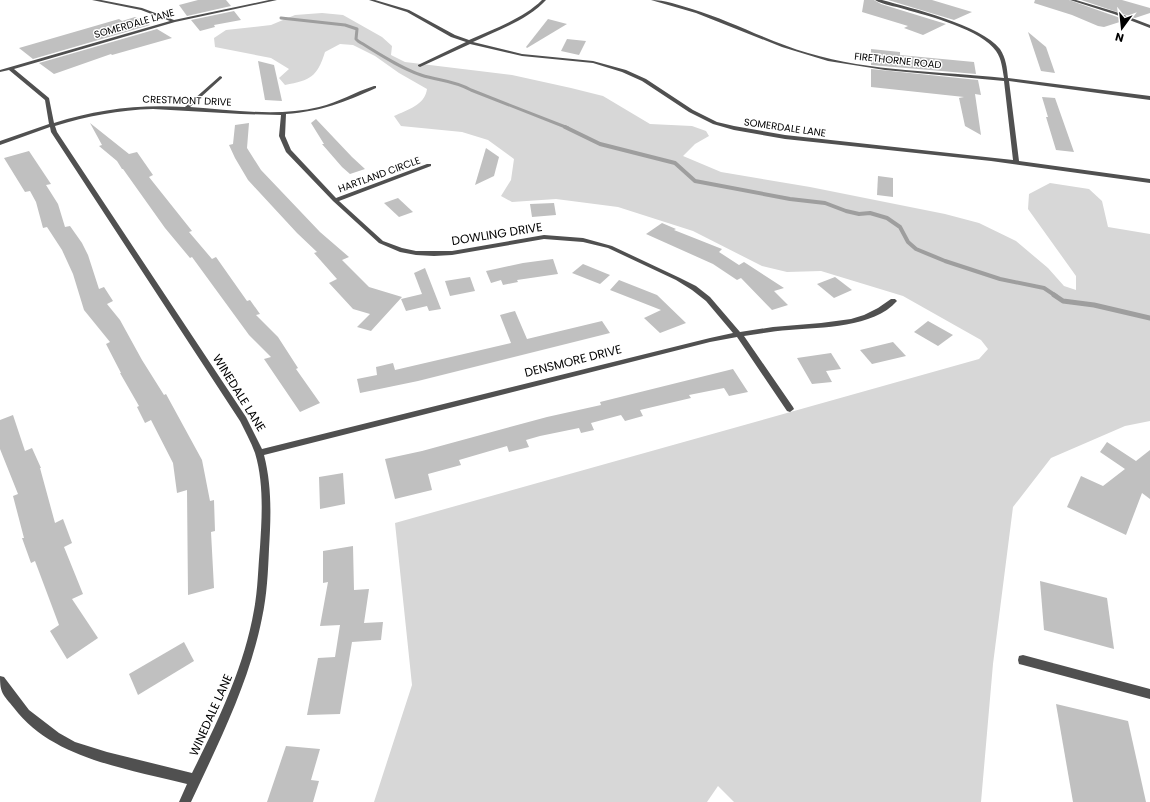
<svg xmlns="http://www.w3.org/2000/svg" width="1150" height="802" viewBox="0 0 1150 802" font-family="Poppins,sans-serif">
<style>
.green{fill:#d7d7d7}
.lines{fill:none;stroke-linecap:round;stroke-linejoin:round}
.stream-far2{stroke:#9e9e9e;stroke-width:3}
.stream-far1{stroke:#9e9e9e;stroke-width:4}
.stream{stroke:#9e9e9e;stroke-width:5}
.building{fill:#c0c0c0}
.street{fill:#505050;fill-rule:evenodd}
.labels{text-anchor:middle;stroke-width:3;stroke-linejoin:round;paint-order:stroke}
.far-street-label{font-size:10px;fill:#000;stroke:#fff}
.street-label{font-size:12px;fill:#000;stroke:#fff}
</style>
<rect width="100%" height="100%" fill="#fff"/>
<path class="green" d="M 322,13 L 343,15 L 382,37 L 392,46 L 391,55 L 405,62 L 512,75 L 571,88 L 603,96 L 650,124 L 692,126 L 706,131 L 709,136 L 695,144 L 683,156 L 721,172 L 810,187 L 945,214 L 979,223 L 1016,241 L 1048,268 L 1064,286 L 1076,290 L 1076,276 L 1028,209 L 1029,194 L 1050,183 L 1089,189 L 1102,201 L 1108,227 L 1150,234 L 1150,421 L 1125,426 L 1051,458 L 1013,507 L 993,664 L 981,802 L 734,802 L 718,786 L 707,802 L 374,802 L 412,685 L 395,523 L 979,359 L 988,349 L 981,340 L 903,296 L 821,271 L 787,272 L 762,266 L 693,231 L 618,207 L 556,199 L 512,202 L 501,196 L 511,180 L 514,159 L 488,140 L 462,132 L 401,126 L 394,116 C 407,110 425,105 427,89 L 399,73 L 375,56 L 353,45 L 340,44 L 325,52 C 317,77 311,80 285,85 L 279,78 L 289,69 L 271,58 L 215,47 L 214,38 L 226,30 L 271,25 L 295,15 Z"/>
<g class="lines">
<path class="stream-far2" d="M 281,18 L 345,25 L 357,29 L 356,39 L 358,41 C 378,53 398,67 421,75 C 439,81 453,80 471,90 L 568,128"/>
<polyline class="stream-far1" points="565,127 600,144 675,163 695,181 790,199 825,203 846,211 859,214 870,213 887,218 900,227 908,242 916,249 945,261 1000,279 1044,288 1056,296"/>
<polyline class="stream" points="1054,295 1063,301 1094,305 1150,318"/>
</g>
<g class="building">
<polygon points="198,0 226,0 231,6 187,16 179,5"/>
<polygon points="864,0 874,0 881,4 946,24 923,35 904,28 908,26 862,12"/>
<polygon points="888,0 932,0 972,12 954,20"/>
<polygon points="1035,0 1069,0 1126,20 1104,27 1098,26 1072,15 1034,3"/>
<polygon points="1081,0 1122,0 1150,8 1150,13 1135,18"/>
<polygon points="234,11 241,20 214,25 215,27 200,31 191,20"/>
<polygon points="135,17 150,25 33,59 19,48 119,19 122,21"/>
<polygon points="548,19 567,24 527,48 526,47"/>
<polygon points="157,29 172,38 112,55 111,54 54,74 39,63"/>
<polygon points="1028,32 1046,47 1055,73 1041,71"/>
<polygon points="567,39 586,41 579,55 561,51"/>
<polygon points="871,49 900,52 900,55 974,62 976,74 871,65"/>
<polygon points="258,61 274,65 282,101 265,100"/>
<polygon points="871,69 978,80 981,95 975,94 981,135 965,126 959,98 964,97 871,87"/>
<polygon points="1042,97 1055,98 1074,152 1056,150 1046,117 1048,117"/>
<polygon points="316,119 352,157 365,169 350,174 342,167 322,144 324,144 311,123"/>
<polygon points="90,123 129,154 137,152 153,175 149,177 192,231 189,232 212,259 216,257 247,301 250,300 260,314 256,315 278,337 298,368 296,369 320,403 300,412 264,359 271,357 249,335 192,257 190,258 165,228 123,169 122,169 117,161 99,146 102,145"/>
<polygon points="249,123 247,148 261,170 320,232 349,257 342,260 369,287 402,297 371,331 357,327 370,314 353,309 329,283 337,279 314,253 317,252 297,233 248,180 235,158 229,145 233,144 235,125"/>
<polygon points="486,148 499,157 494,176 475,185"/>
<polygon points="29,151 51,184 46,185 58,204 65,227 70,226 82,243 88,255 99,289 104,287 113,301 107,304 120,320 142,360 164,395 166,394 202,460 210,501 214,500 215,531 211,532 214,588 188,595 187,490 177,493 173,463 151,420 145,423 137,407 139,406 120,373 121,373 106,344 110,342 84,310 73,274 62,250 47,227 43,228 36,202 30,191 25,192 4,158"/>
<polygon points="878,176 893,178 893,197 877,195"/>
<polygon points="398,198 413,212 399,217 384,203"/>
<polygon points="554,203 556,215 532,217 530,204"/>
<polygon points="662,223 676,229 674,230 722,249 719,252 739,265 744,262 784,288 774,291 788,305 772,310 741,278 737,280 713,264 646,234"/>
<polygon points="553,259 558,274 517,280 518,282 503,285 501,280 491,283 486,271 523,263"/>
<polygon points="583,264 610,275 600,284 572,273"/>
<polygon points="425,268 441,309 429,311 427,306 406,311 401,299 422,294 414,273"/>
<polygon points="470,277 475,291 450,296 445,281"/>
<polygon points="835,277 852,290 834,298 817,284"/>
<polygon points="619,280 657,295 686,323 660,333 644,318 661,310 610,290"/>
<polygon points="515,311 527,339 602,321 610,333 418,381 360,393 357,379 377,375 376,367 393,363 395,370 511,343 500,315"/>
<polygon points="928,321 953,335 938,346 914,332"/>
<polygon points="893,342 906,356 872,364 860,350"/>
<polygon points="831,353 841,369 826,371 832,382 812,384 797,358"/>
<polygon points="733,369 748,392 729,396 724,388 689,395 691,398 640,410 643,416 625,421 621,415 591,423 594,430 581,433 579,428 540,436 526,440 529,447 509,452 507,446 459,460 461,465 428,474 432,490 395,499 385,459 422,451 547,417 601,405 600,402"/>
<polygon points="13,415 25,451 32,448 41,468 40,468 55,523 63,519 72,543 64,547 83,594 72,599 98,638 67,659 50,631 59,625 35,561 31,563 22,538 24,538 13,496 18,494 0,449 0,420"/>
<polygon points="1107,442 1136,461 1150,450 1150,499 1142,493 1126,535 1067,507 1081,476 1103,486 1125,469 1100,452"/>
<polygon points="343,473 345,504 320,509 319,477"/>
<polygon points="353,546 354,590 369,589 364,623 383,622 381,640 352,642 340,714 307,715 318,658 335,657 340,625 320,626 328,582 323,583 323,551"/>
<polygon points="1040,581 1107,598 1114,649 1044,630"/>
<polygon points="184,642 194,661 138,695 129,674"/>
<polygon points="1056,704 1128,721 1146,802 1073,802"/>
<polygon points="286,746 320,749 311,780 319,781 313,802 267,802"/>
</g>
<g class="lines">
<g class="street">
<path d="M 92,0 L 101,0 L 142,8 L 174,20 L 269,0 L 277,0 L 175,22 L 14,69 L 49,98 L 54,123 C 97,109 140,104 185,107 L 220,76 L 222,77 L 222,78 L 190,107 C 233,110 278,117 319,107 C 339,102 355,92 374,86 L 376,86 L 376,88 C 343,103 322,111 286,114 L 285,136 L 291,150 L 336,198 L 427,164 L 431,164 L 431,166 L 339,201 L 383,241 L 402,248 L 416,251 L 452,251 L 544,235 L 583,238 L 612,246 L 680,278 L 696,286 L 710,297 L 740,332 L 773,327 L 821,323 L 851,319 L 864,315 L 878,308 L 891,299 L 895,299 L 897,301 C 873,328 822,327 789,330 C 774,331 759,334 744,336 L 793,407 L 794,409 L 790,412 L 787,411 L 737,337 L 710,342 L 264,455 C 272,486 271,517 269,549 C 268,572 267,595 262,618 C 249,683 219,742 191,802 L 179,802 L 187,784 C 129,769 52,759 14,708 C 3,694 0,694 0,676 L 4,677 L 29,710 L 59,733 L 75,742 L 107,752 L 192,773 C 218,721 244,668 254,610 C 258,589 258,568 260,547 C 262,516 264,483 255,453 C 251,442 245,431 240,421 L 51,132 L 50,127 L 0,145 L 0,141 L 49,124 L 45,100 L 9,70 L 0,72 L 0,70 L 170,21 L 141,10 ZM 153,109 L 241,114 L 281,115 L 279,136 L 286,152 L 333,201 L 379,243 L 400,252 L 416,255 L 434,256 L 452,255 L 544,239 L 583,242 L 608,248 L 676,280 L 692,290 L 706,301 L 733,333 L 710,338 L 262,449 L 246,417 L 57,132 L 55,126 C 87,116 119,110 153,109 Z"/>
<path d="M 369,0 L 375,0 L 409,10 L 455,35 L 469,40 C 493,29 523,19 542,0 L 546,0 C 529,19 497,31 473,42 L 522,54 L 593,61 L 626,70 L 646,79 L 693,110 L 717,122 L 734,126 L 785,135 L 1013,160 L 1004,81 L 885,70 L 828,61 L 782,47 L 696,13 L 651,0 C 665,0 679,5 692,9 C 732,21 769,42 808,53 C 871,72 939,71 1004,78 C 1002,68 1002,60 996,51 C 982,30 929,16 904,9 C 895,6 883,5 875,0 L 882,0 C 911,8 981,25 1000,49 C 1006,58 1007,68 1008,78 L 1150,96 L 1150,100 L 1009,81 L 1019,161 L 1150,179 L 1150,183 L 991,161 L 785,139 L 734,130 L 713,124 L 689,112 L 642,81 L 622,72 L 593,63 L 522,56 L 470,44 L 420,67 L 418,66 L 418,65 L 466,42 L 451,37 L 407,12 Z"/>
<polygon points="1070,0 1076,0 1116,12 1150,25 1150,28 1114,14"/>
<polygon points="1023,655 1150,689 1150,699 1023,665 1019,664 1018,660 1019,656"/>
</g>
</g>
<g class="labels">
<g class="far-street-label">
<text transform="translate(134 23) rotate(-16)" y="4">SOMERDALE LANE</text>
<text transform="translate(898 60) rotate(6)" y="4">FIRETHORNE ROAD</text>
<text transform="translate(187 100) rotate(2)" y="4">CRESTMONT DRIVE</text>
<text transform="translate(785 127) rotate(8)" y="4">SOMERDALE LANE</text>
<text transform="translate(379 174) rotate(-20)" y="4">HARTLAND CIRCLE</text>
</g>
<g class="street-label">
<text transform="translate(497 234) rotate(-9)" y="4">DOWLING DRIVE</text>
<text transform="translate(573 361) rotate(-14)" y="4">DENSMORE DRIVE</text>
<text transform="translate(239 393) rotate(58)" y="4">WINEDALE LANE</text>
<text transform="translate(211 715) rotate(-66)" y="4">WINEDALE LANE</text>
</g>
</g>
<g transform="translate(1122 28) rotate(195)" stroke="#ffffff" stroke-width="3" paint-order="stroke">
<path d="M0-3L7 15L0 10L-7 15Z" fill="#000000"/>
<text y="-6" font-size="11" font-weight="bold" text-anchor="middle" fill="#000000">N</text>
</g>
</svg>
